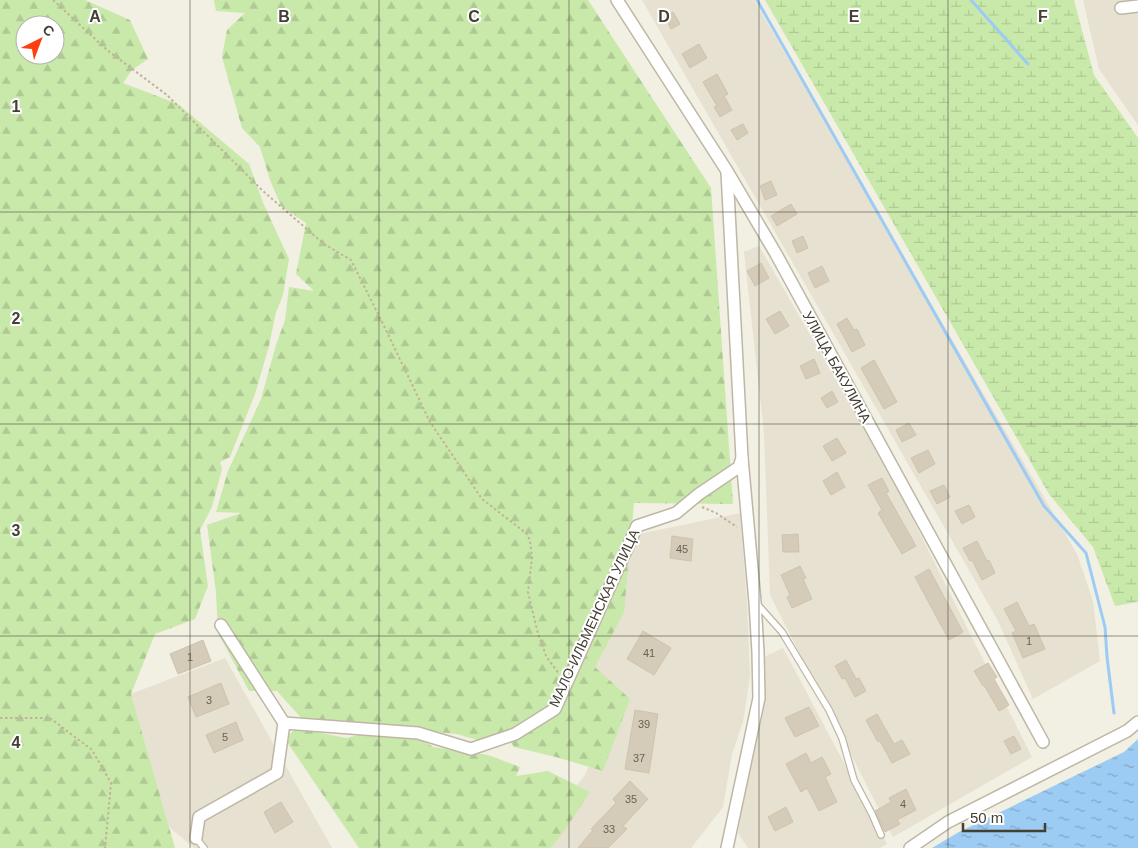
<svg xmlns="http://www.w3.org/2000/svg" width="1138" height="848" viewBox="0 0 1138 848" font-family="Helvetica,sans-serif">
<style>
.residential{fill:#e7e1d1}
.forest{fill:url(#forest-firs);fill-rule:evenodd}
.wetland{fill:url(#wetland-marsh)}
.water{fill:url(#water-ripples)}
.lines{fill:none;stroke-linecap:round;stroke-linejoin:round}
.stream{stroke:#9ccbf3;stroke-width:3}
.building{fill:#d4cbb8;stroke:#cfc3ab}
.lane-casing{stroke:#beb7a6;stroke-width:8}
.street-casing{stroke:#beb7a6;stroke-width:14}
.path{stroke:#c0b496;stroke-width:2;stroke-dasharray:2.5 2.5;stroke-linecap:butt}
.lane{stroke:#fff;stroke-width:5.5}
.street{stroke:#fff;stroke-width:11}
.grid{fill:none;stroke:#443f33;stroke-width:1;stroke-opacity:0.55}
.labels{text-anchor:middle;stroke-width:4;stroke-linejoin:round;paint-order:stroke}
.number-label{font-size:11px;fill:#686254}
.street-label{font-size:14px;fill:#443f33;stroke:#fff}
.grid-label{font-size:16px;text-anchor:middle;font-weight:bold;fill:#443f33;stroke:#fff;stroke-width:4;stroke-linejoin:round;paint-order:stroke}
</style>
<defs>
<pattern id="forest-firs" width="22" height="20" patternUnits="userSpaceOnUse" patternTransform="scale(1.25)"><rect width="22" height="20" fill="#c9e9aa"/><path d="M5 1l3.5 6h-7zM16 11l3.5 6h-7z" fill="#aec993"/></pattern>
<pattern id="wetland-marsh" width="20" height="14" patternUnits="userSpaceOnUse" patternTransform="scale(1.25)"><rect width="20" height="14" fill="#c9e9aa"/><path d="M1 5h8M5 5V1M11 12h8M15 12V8" fill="none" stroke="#aec993"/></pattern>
<pattern id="water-ripples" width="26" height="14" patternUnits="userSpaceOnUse" patternTransform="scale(1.25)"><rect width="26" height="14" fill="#9ccbf3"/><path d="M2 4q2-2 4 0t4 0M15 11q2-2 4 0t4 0" fill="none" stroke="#81a6c5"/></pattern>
</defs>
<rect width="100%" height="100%" fill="#f2efe3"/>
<g class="residential">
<polygon points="642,0 754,0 1077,554 1093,601 1100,661 1033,699 997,619"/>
<polygon points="1083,0 1138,0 1138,125 1099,69"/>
<polygon points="759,246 889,472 1032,757 893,837 770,595 764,433 744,252"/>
<polygon points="740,513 747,602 750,677 743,722 732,754 723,807 691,848 526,848 585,775 619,698 574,688 612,610 639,534"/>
<polygon points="783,648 887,844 880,848 748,848 738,833 764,657"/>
<polygon points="225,658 332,848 194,848 169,827 131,694"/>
</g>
<g class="forest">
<path d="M 0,0 L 85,0 L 130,20 L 148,59 L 132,70 L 123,83 L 178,104 L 249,164 L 264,205 L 289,259 L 283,295 L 276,312 L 269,346 L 255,394 L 230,457 L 220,462 L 222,469 L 212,507 L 200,530 L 208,586 L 195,619 L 155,634 L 131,694 L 175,848 L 0,848 ZM 25,25 L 55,25 L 55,55 L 25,55 Z"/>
<polygon points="214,0 588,0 711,188 733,504 634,503 624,612 595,667 630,699 603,771 556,757 514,747 506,735 491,744 457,734 406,729 433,747 488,755 520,767 516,776 548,771 590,792 567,827 551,848 359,848 285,739 300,724 316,732 346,738 392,727 303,720 277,691 249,691 218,633 216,592 207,525 241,513 216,512 228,471 261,399 276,345 285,320 289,287 314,291 296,274 306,223 281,206 270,180 260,147 242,128 222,57 227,30 245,13 216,11"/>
</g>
<polygon class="wetland" points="765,0 1074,0 1094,75 1138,138 1138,602 1115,606 1093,547 1049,494"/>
<polygon class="water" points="1138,739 1138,848 932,848 959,832 1124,752"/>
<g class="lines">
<g class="stream">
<polyline points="757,0 1044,506 1086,553 1105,627 1107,657 1114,713"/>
<polyline points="971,0 1028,64"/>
</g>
</g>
<g class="building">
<polygon points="673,12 680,24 671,29 665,17"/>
<polygon points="699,44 707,58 690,68 682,54"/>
<polygon points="717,74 728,94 724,96 732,110 720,117 714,107 717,106 703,82"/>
<polygon points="743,124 748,133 737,140 731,130"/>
<polygon points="771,181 777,195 765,200 760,186"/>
<polygon points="791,204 797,214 777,226 771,216"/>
<polygon points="803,236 808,248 797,253 792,241"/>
<polygon points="761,263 769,278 755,286 747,271"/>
<polygon points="822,266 829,281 815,288 808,273"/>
<polygon points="780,311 789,326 775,334 766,319"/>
<polygon points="847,318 854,330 857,329 865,345 852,352 837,324"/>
<polygon points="814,359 820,373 806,379 800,366"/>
<polygon points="874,360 897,402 884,409 861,368"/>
<polygon points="832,391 838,402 827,408 821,398"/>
<polygon points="909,423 916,435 902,442 896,430"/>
<polygon points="837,438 846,453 832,461 823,446"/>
<polygon points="928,450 935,464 919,473 911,458"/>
<polygon points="837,472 845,487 831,495 823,481"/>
<polygon points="882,478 889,491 886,493 916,546 902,554 878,513 882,510 868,485"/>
<polygon points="944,485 950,497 937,504 930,491"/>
<polygon points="969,505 975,517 962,524 955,511"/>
<polygon points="798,534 799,552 783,552 782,535"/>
<polygon points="672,536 693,539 691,561 670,558"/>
<polygon points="977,541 987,561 989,560 995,573 982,580 972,560 970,561 963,548"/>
<polygon points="800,566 806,578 803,579 812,599 792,608 787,597 790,595 781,575"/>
<polygon points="929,569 963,632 949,640 915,577"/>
<polygon points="1017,602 1029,626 1034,624 1045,649 1023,658 1012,633 1016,631 1004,609"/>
<polygon points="643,631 671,648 654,675 627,659"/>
<polygon points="203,640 211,661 178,674 170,654"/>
<polygon points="846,660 856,679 859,678 866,691 855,697 845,678 842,679 835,666"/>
<polygon points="988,663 997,677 994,679 1009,705 999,711 984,685 983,686 974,671"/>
<polygon points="221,683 229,704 196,717 188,697"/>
<polygon points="809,707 819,726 795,737 785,718"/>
<polygon points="635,710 658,714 649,773 625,769"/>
<polygon points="877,714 894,744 902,740 910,754 892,763 880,741 878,742 866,720"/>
<polygon points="236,722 243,740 214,753 206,735"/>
<polygon points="1014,736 1021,749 1011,754 1004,741"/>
<polygon points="806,753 811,763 822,757 831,774 825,777 837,802 819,811 807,788 801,792 786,764"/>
<polygon points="630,781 648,799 623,826 627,829 608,848 578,848 593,830 591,829 616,803 613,799"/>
<polygon points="906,789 916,810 897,820 900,824 885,832 875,811 891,802 889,798"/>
<polygon points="281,802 293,822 275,833 264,812"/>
<polygon points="786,807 793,822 775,831 768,817"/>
</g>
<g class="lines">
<g class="lane-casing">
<g id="lane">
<polyline points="757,604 782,632 829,710 842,738 854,780 872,814 881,835"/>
<polyline points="196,838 204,848"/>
</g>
</g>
<g class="street-casing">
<g id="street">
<polyline points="617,0 727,171 776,254 1043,742"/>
<polyline points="1121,8 1138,6"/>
<polyline points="221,625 284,723"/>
<polyline points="196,838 199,817 277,773 284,723 418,733 471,749 515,734 555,709 625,553 637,526 676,513 699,494 739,467 742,458"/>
<polyline points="727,848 759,698 758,652 755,602 742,458 727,172"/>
<polyline points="910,848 948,822 1127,731 1138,722"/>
</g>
</g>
<g class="path">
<polyline points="53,0 107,50 167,95 263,191 324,244 351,260 385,328 430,422 482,499 527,534 530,541 532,558 528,592 537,630 546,656 559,674"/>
<polyline points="702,507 716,513 737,527"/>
<polyline points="0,718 50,718 92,750 111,783 105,848"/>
</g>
<use href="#lane" class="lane"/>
<use href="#street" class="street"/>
</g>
<path class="grid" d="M 190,0 L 190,848M 379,0 L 379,848M 569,0 L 569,848M 759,0 L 759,848M 948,0 L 948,848M 0,212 L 1138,212M 0,424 L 1138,424M 0,636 L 1138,636"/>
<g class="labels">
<g class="number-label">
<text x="682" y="553">45</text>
<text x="1029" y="645">1</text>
<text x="649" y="657">41</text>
<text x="190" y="661">1</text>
<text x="209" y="704">3</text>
<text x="644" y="728">39</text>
<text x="225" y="741">5</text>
<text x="639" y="762">37</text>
<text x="631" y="803">35</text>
<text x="903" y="808">4</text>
<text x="609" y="833">33</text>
</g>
<g class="street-label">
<text transform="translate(837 367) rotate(61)" y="5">УЛИЦА БАКУЛИНА</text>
<text transform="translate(594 618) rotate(-65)" y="5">МАЛО-ИЛЬМЕНСКАЯ УЛИЦА</text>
</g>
</g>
<g class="grid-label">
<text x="95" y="22">A</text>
<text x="284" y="22">B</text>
<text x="474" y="22">C</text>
<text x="664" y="22">D</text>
<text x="854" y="22">E</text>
<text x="1043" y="22">F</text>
<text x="16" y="112">1</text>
<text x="16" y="324">2</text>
<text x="16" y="536">3</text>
<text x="16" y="748">4</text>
</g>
<g transform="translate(40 40) rotate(42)"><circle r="24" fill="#ffffff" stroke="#b4b2ad"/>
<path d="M0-4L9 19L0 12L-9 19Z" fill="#ff3e0e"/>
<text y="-8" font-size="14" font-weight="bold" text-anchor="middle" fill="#443f33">С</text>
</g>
<path d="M963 823v8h82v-8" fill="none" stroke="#443f33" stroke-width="2.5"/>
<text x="970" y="823" font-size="15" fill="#443f33" stroke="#ffffff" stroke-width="4" paint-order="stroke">50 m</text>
</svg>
